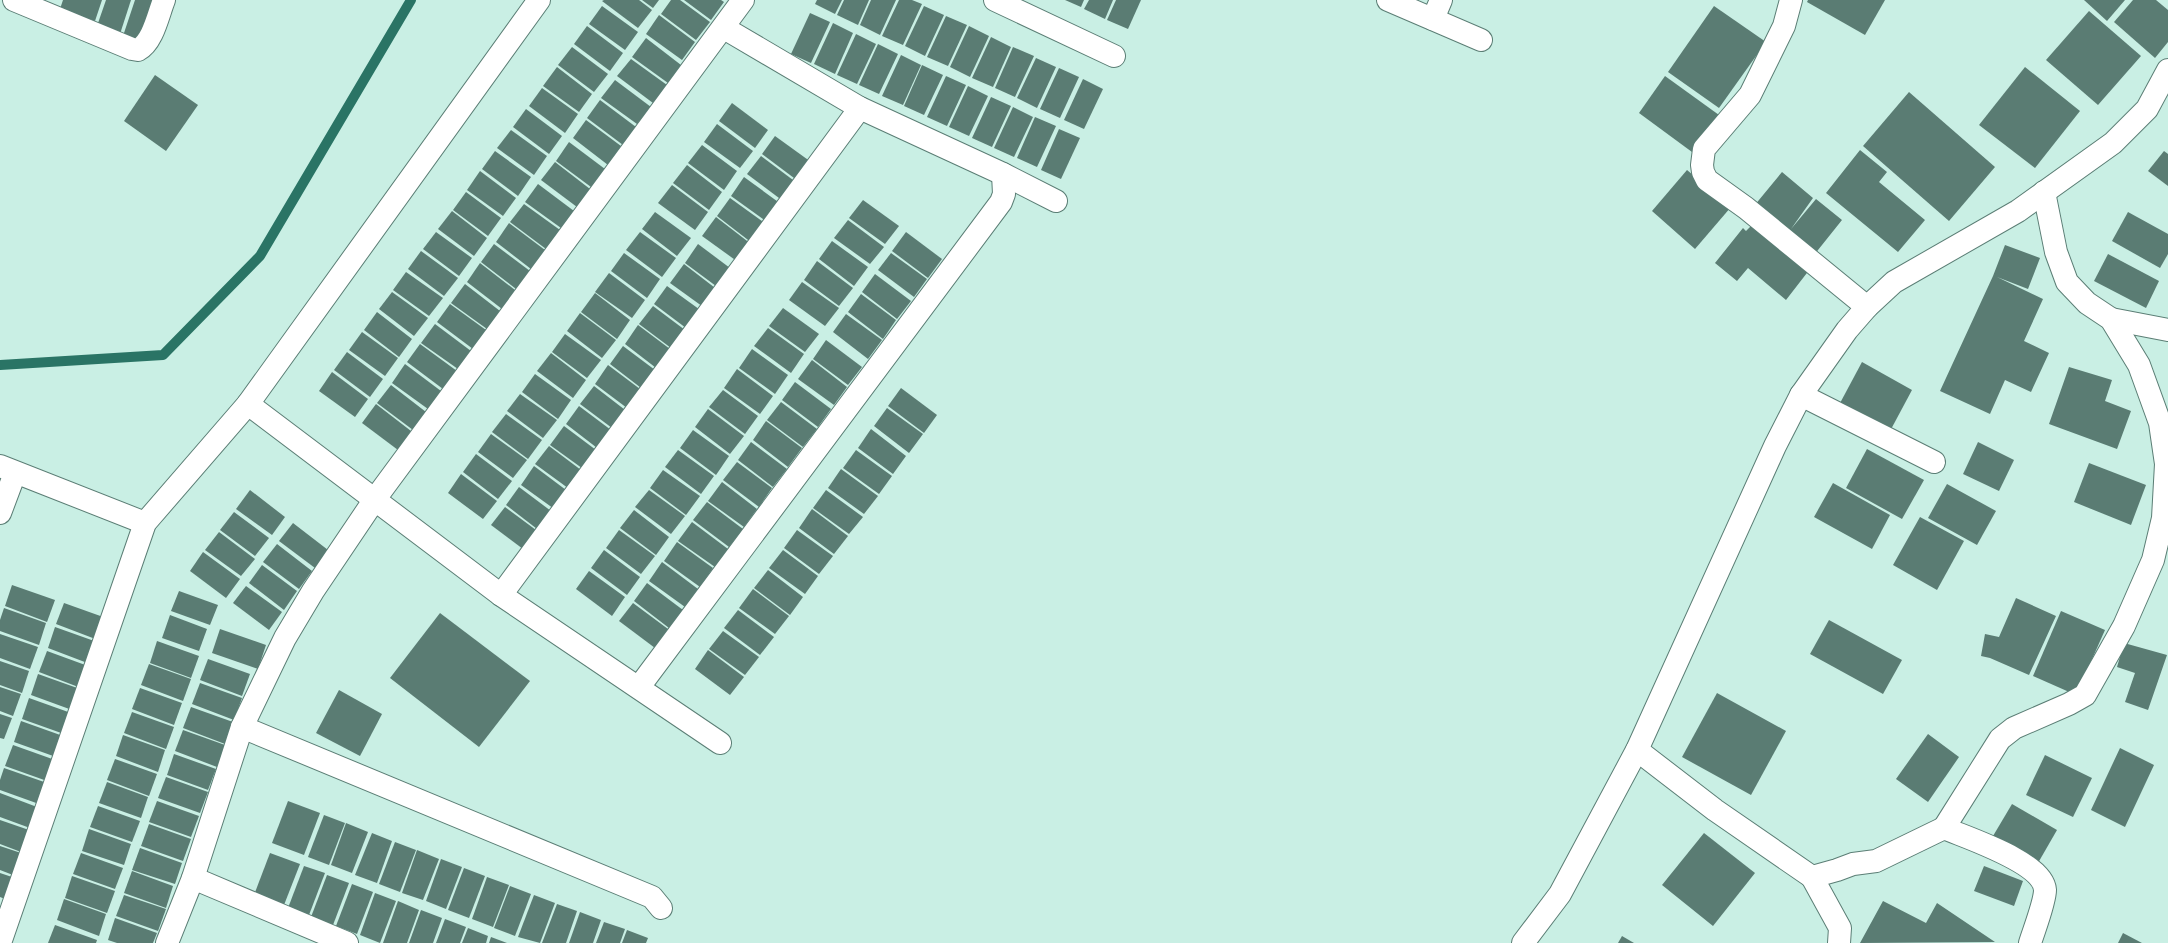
<svg xmlns="http://www.w3.org/2000/svg" width="2168" height="943" viewBox="0 0 2168 943" font-family="Figtree,sans-serif">
<style>
.lines{fill:none;stroke-linecap:round;stroke-linejoin:round}
.stream{stroke:#2a7465;stroke-width:10}
.building{fill:#5a7c73}
.minor-casing{stroke:#5b7e75;stroke-width:24}
.minor{stroke:#fff;stroke-width:22}
</style>
<rect width="100%" height="100%" fill="#c9efe4"/>
<g class="lines">
<polyline class="stream" points="0,365 163,355 260,256 411,0"/>
</g>
<g class="building">
<polygon points="63,0 102,0 95,21 60,9"/>
<polygon points="106,0 131,0 120,34 97,26"/>
<polygon points="135,0 156,0 141,45 122,39"/>
<polygon points="604,0 639,0 652,10 638,28 602,1"/>
<polygon points="642,0 659,0 653,8"/>
<polygon points="671,0 680,0 710,22 696,40 661,14"/>
<polygon points="684,0 721,0 724,2 711,20"/>
<polygon points="817,0 842,0 835,14 815,4"/>
<polygon points="844,0 869,0 858,25 837,15"/>
<polygon points="871,0 896,0 880,35 860,25"/>
<polygon points="899,0 912,0 922,4 903,45 882,36"/>
<polygon points="1065,0 1084,0 1081,7"/>
<polygon points="1089,0 1113,0 1105,19 1084,9"/>
<polygon points="1116,0 1141,0 1128,29 1107,20"/>
<polygon points="1808,0 1885,0 1865,35 1807,2"/>
<polygon points="2084,0 2125,0 2107,21"/>
<polygon points="2133,0 2156,0 2168,10 2168,42 2155,58 2114,22"/>
<polygon points="602,6 638,32 625,50 589,24"/>
<polygon points="924,6 944,15 925,56 905,46"/>
<polygon points="1714,6 1766,42 1719,108 1668,72"/>
<polygon points="2089,11 2141,56 2098,105 2046,60"/>
<polygon points="810,13 830,22 811,63 791,54"/>
<polygon points="659,15 695,42 682,60 646,34"/>
<polygon points="946,16 967,25 948,66 927,57"/>
<polygon points="833,23 853,33 835,74 814,64"/>
<polygon points="587,26 623,53 610,71 574,44"/>
<polygon points="969,26 989,36 970,77 950,67"/>
<polygon points="856,34 876,44 857,84 837,75"/>
<polygon points="991,37 1011,47 993,87 972,78"/>
<polygon points="646,38 681,65 668,83 632,57"/>
<polygon points="878,44 898,54 879,94 859,85"/>
<polygon points="572,47 608,74 594,92 558,65"/>
<polygon points="1013,47 1034,56 1015,97 995,88"/>
<polygon points="901,55 921,65 903,105 882,96"/>
<polygon points="1036,58 1056,67 1037,108 1017,98"/>
<polygon points="631,59 667,85 653,103 617,76"/>
<polygon points="922,65 943,75 924,115 904,106"/>
<polygon points="557,67 592,94 579,112 543,86"/>
<polygon points="2025,67 2080,111 2035,168 1979,125"/>
<polygon points="1059,68 1079,77 1060,118 1040,109"/>
<polygon points="155,75 198,105 166,151 124,121"/>
<polygon points="946,76 966,85 947,126 927,117"/>
<polygon points="1665,76 1719,115 1692,152 1639,113"/>
<polygon points="1083,79 1103,89 1084,129 1064,120"/>
<polygon points="615,80 651,107 637,124 601,98"/>
<polygon points="968,86 988,96 969,136 949,127"/>
<polygon points="542,88 578,114 565,133 529,106"/>
<polygon points="1909,92 1995,167 1949,221 1863,146"/>
<polygon points="991,97 1011,106 992,147 972,138"/>
<polygon points="600,100 636,127 623,145 587,118"/>
<polygon points="732,103 768,130 755,148 719,121"/>
<polygon points="1013,107 1033,117 1014,157 994,148"/>
<polygon points="526,109 562,136 549,154 513,127"/>
<polygon points="1035,117 1056,126 1037,167 1017,158"/>
<polygon points="586,120 621,146 608,165 573,138"/>
<polygon points="717,124 753,151 740,168 704,142"/>
<polygon points="1059,129 1080,138 1061,179 1041,170"/>
<polygon points="511,130 547,156 534,175 497,148"/>
<polygon points="775,136 811,162 798,181 762,154"/>
<polygon points="569,142 605,169 591,187 556,161"/>
<polygon points="702,145 737,171 724,190 688,163"/>
<polygon points="1860,150 1887,172 1879,182 1925,220 1898,252 1826,193"/>
<polygon points="495,151 531,177 518,196 482,169"/>
<polygon points="2164,151 2168,154 2168,186 2148,171"/>
<polygon points="761,156 797,183 783,201 747,174"/>
<polygon points="555,162 590,189 577,207 541,180"/>
<polygon points="687,165 722,192 709,210 673,183"/>
<polygon points="1687,170 1731,207 1695,249 1652,211"/>
<polygon points="480,171 516,198 503,216 467,190"/>
<polygon points="1782,172 1813,198 1791,229 1816,199 1842,220 1814,255 1754,206"/>
<polygon points="744,177 781,204 767,222 731,196"/>
<polygon points="538,184 574,211 561,228 525,202"/>
<polygon points="672,185 708,212 695,230 658,203"/>
<polygon points="466,192 501,218 488,236 453,210"/>
<polygon points="730,198 766,224 752,243 717,216"/>
<polygon points="863,200 899,226 885,244 849,218"/>
<polygon points="524,204 560,230 546,249 510,222"/>
<polygon points="452,211 487,238 474,256 438,229"/>
<polygon points="655,212 691,238 677,256 642,229"/>
<polygon points="2128,212 2168,234 2168,254 2160,268 2112,241"/>
<polygon points="716,217 751,244 738,262 702,236"/>
<polygon points="848,220 884,247 870,264 834,238"/>
<polygon points="509,223 545,250 531,269 496,242"/>
<polygon points="1754,223 1810,269 1786,300 1748,268 1737,281 1715,263 1743,228 1746,231"/>
<polygon points="436,232 472,258 459,276 423,249"/>
<polygon points="640,232 676,258 662,277 626,250"/>
<polygon points="906,232 942,259 928,278 892,251"/>
<polygon points="832,241 868,267 854,286 819,259"/>
<polygon points="494,244 530,271 516,289 481,262"/>
<polygon points="698,244 734,271 720,289 685,263"/>
<polygon points="2005,245 2040,258 2028,289 1997,277 2043,299 2024,341 2049,353 2031,392 2005,380 1990,414 1940,391 1993,276"/>
<polygon points="421,251 458,278 444,296 408,269"/>
<polygon points="624,253 660,279 647,298 611,271"/>
<polygon points="891,253 927,279 914,297 878,270"/>
<polygon points="2108,254 2159,281 2146,308 2094,281"/>
<polygon points="817,261 853,288 839,306 804,280"/>
<polygon points="480,263 515,290 502,309 467,282"/>
<polygon points="684,264 719,291 706,309 670,283"/>
<polygon points="406,272 443,298 429,316 393,290"/>
<polygon points="609,273 645,300 632,318 595,292"/>
<polygon points="875,274 911,301 897,319 862,292"/>
<polygon points="802,282 839,308 825,326 789,300"/>
<polygon points="465,284 500,311 487,329 451,303"/>
<polygon points="667,286 703,312 690,331 654,304"/>
<polygon points="392,292 428,318 414,336 379,309"/>
<polygon points="595,293 630,320 617,339 581,312"/>
<polygon points="861,294 896,320 883,339 848,312"/>
<polygon points="450,304 486,330 473,349 437,322"/>
<polygon points="653,306 689,333 675,351 639,324"/>
<polygon points="783,308 819,334 805,352 769,326"/>
<polygon points="377,312 412,339 399,357 364,330"/>
<polygon points="580,313 616,340 602,358 567,331"/>
<polygon points="846,314 882,340 868,359 833,332"/>
<polygon points="435,324 471,351 458,369 421,343"/>
<polygon points="638,325 674,352 660,371 625,344"/>
<polygon points="768,328 804,354 791,373 754,346"/>
<polygon points="362,332 398,358 385,376 349,350"/>
<polygon points="565,334 601,360 587,378 552,352"/>
<polygon points="826,340 862,367 848,385 813,359"/>
<polygon points="420,344 457,371 443,389 407,362"/>
<polygon points="623,346 659,373 645,391 610,364"/>
<polygon points="752,349 788,375 775,394 739,368"/>
<polygon points="347,352 383,379 370,397 334,370"/>
<polygon points="551,353 586,380 573,398 537,371"/>
<polygon points="812,360 847,387 834,405 798,379"/>
<polygon points="1862,362 1912,390 1889,433 1839,405"/>
<polygon points="405,364 441,391 428,409 392,383"/>
<polygon points="608,365 644,392 631,411 595,384"/>
<polygon points="2069,367 2112,380 2105,401 2131,411 2117,449 2049,424"/>
<polygon points="737,369 773,396 760,414 724,388"/>
<polygon points="332,372 368,399 355,417 319,391"/>
<polygon points="535,374 571,400 558,419 522,392"/>
<polygon points="795,382 831,409 818,427 782,400"/>
<polygon points="391,385 426,412 413,430 377,403"/>
<polygon points="594,386 629,413 616,431 580,404"/>
<polygon points="901,388 937,415 924,433 888,406"/>
<polygon points="723,390 758,416 745,434 709,407"/>
<polygon points="520,394 557,420 543,438 507,411"/>
<polygon points="781,402 817,429 803,447 767,420"/>
<polygon points="376,404 411,431 398,450 362,423"/>
<polygon points="579,406 615,433 601,451 566,424"/>
<polygon points="887,408 923,434 909,453 874,426"/>
<polygon points="708,409 744,436 730,454 695,427"/>
<polygon points="506,414 542,440 528,459 492,432"/>
<polygon points="766,421 802,448 788,467 753,440"/>
<polygon points="564,426 600,453 586,471 550,445"/>
<polygon points="871,429 906,456 893,474 858,448"/>
<polygon points="693,430 729,456 716,475 680,448"/>
<polygon points="491,434 527,460 513,478 478,452"/>
<polygon points="751,442 787,469 773,487 738,460"/>
<polygon points="1978,442 2014,460 1999,491 1963,474"/>
<polygon points="549,446 585,473 572,491 535,464"/>
<polygon points="1867,449 1924,480 1902,519 1846,488"/>
<polygon points="678,450 714,476 701,494 665,467"/>
<polygon points="856,450 892,476 879,494 843,468"/>
<polygon points="476,454 512,481 498,499 463,472"/>
<polygon points="737,462 772,488 759,507 723,480"/>
<polygon points="2089,463 2146,485 2131,525 2074,502"/>
<polygon points="534,466 570,493 557,511 521,485"/>
<polygon points="841,469 878,496 864,514 828,488"/>
<polygon points="663,470 700,496 686,515 650,488"/>
<polygon points="461,474 497,501 483,519 448,493"/>
<polygon points="722,482 757,509 744,527 708,501"/>
<polygon points="1833,483 1890,515 1872,549 1814,517"/>
<polygon points="1947,484 1996,511 1977,545 1928,518"/>
<polygon points="519,487 555,514 541,532 506,505"/>
<polygon points="250,490 285,517 272,535 236,509"/>
<polygon points="649,490 685,516 671,534 635,507"/>
<polygon points="826,490 863,517 849,534 813,508"/>
<polygon points="707,502 743,529 729,547 693,520"/>
<polygon points="505,507 540,533 527,552 491,525"/>
<polygon points="812,509 848,536 834,554 799,528"/>
<polygon points="634,510 669,537 656,555 620,528"/>
<polygon points="234,512 269,538 255,556 220,530"/>
<polygon points="1920,517 1964,541 1937,590 1893,565"/>
<polygon points="692,522 728,549 715,567 678,541"/>
<polygon points="293,523 328,550 315,568 279,541"/>
<polygon points="619,530 655,556 641,574 606,548"/>
<polygon points="797,530 833,556 819,574 784,548"/>
<polygon points="219,532 255,559 241,576 205,550"/>
<polygon points="677,542 713,568 700,587 664,561"/>
<polygon points="277,544 312,571 299,589 263,562"/>
<polygon points="604,550 640,577 627,595 591,568"/>
<polygon points="783,550 818,576 805,594 769,568"/>
<polygon points="203,552 240,579 226,598 190,571"/>
<polygon points="662,562 698,589 685,607 649,581"/>
<polygon points="262,565 297,591 284,610 249,583"/>
<polygon points="768,570 803,597 790,615 754,588"/>
<polygon points="589,571 625,597 612,616 576,589"/>
<polygon points="647,583 683,610 669,628 634,601"/>
<polygon points="12,585 55,600 47,622 5,606"/>
<polygon points="246,586 282,612 269,630 233,603"/>
<polygon points="753,589 789,616 775,634 739,608"/>
<polygon points="179,591 218,605 210,625 171,611"/>
<polygon points="2016,598 2056,616 2029,675 1990,658 1981,656 1985,634 1999,637"/>
<polygon points="64,603 106,618 98,640 56,624"/>
<polygon points="633,603 668,629 655,648 619,621"/>
<polygon points="4,608 46,623 39,645 0,631 0,620"/>
<polygon points="738,610 774,637 760,655 724,628"/>
<polygon points="2061,611 2105,630 2076,695 2033,676"/>
<polygon points="440,613 530,681 479,747 390,678"/>
<polygon points="170,615 207,629 199,651 162,638"/>
<polygon points="1829,620 1902,660 1883,694 1810,654"/>
<polygon points="55,627 97,642 90,664 48,648"/>
<polygon points="220,629 266,645 258,669 212,653"/>
<polygon points="723,631 759,657 745,675 709,649"/>
<polygon points="0,634 38,647 30,669 0,658"/>
<polygon points="157,641 199,656 191,678 150,663"/>
<polygon points="2124,643 2167,655 2148,710 2125,702 2135,673 2117,667"/>
<polygon points="708,650 744,677 730,695 695,669"/>
<polygon points="47,651 88,666 81,688 39,672"/>
<polygon points="208,659 250,674 242,696 200,680"/>
<polygon points="0,661 29,671 22,693 0,685"/>
<polygon points="149,664 191,679 183,701 141,685"/>
<polygon points="38,674 80,689 72,710 31,695"/>
<polygon points="200,683 242,698 234,720 192,704"/>
<polygon points="0,687 21,694 13,716 0,711"/>
<polygon points="140,688 182,703 174,725 132,709"/>
<polygon points="339,690 382,714 360,756 316,733"/>
<polygon points="1717,693 1786,731 1751,795 1682,757"/>
<polygon points="29,698 71,713 64,734 22,719"/>
<polygon points="191,707 233,722 225,744 183,728"/>
<polygon points="132,712 174,727 166,749 124,733"/>
<polygon points="0,714 12,718 4,739 0,738"/>
<polygon points="21,721 63,736 56,757 14,742"/>
<polygon points="183,730 225,745 217,767 175,751"/>
<polygon points="1928,734 1959,757 1928,802 1896,779"/>
<polygon points="123,735 165,750 158,772 116,756"/>
<polygon points="13,745 55,760 47,781 5,766"/>
<polygon points="2120,748 2154,765 2125,827 2091,810"/>
<polygon points="174,754 216,769 208,790 167,775"/>
<polygon points="2045,755 2092,778 2073,817 2026,795"/>
<polygon points="115,759 157,774 149,796 107,780"/>
<polygon points="4,768 47,783 39,804 0,790 0,780"/>
<polygon points="166,777 208,792 200,813 158,798"/>
<polygon points="107,782 148,797 141,818 99,803"/>
<polygon points="0,793 37,807 30,828 0,817"/>
<polygon points="157,801 199,816 191,837 149,822"/>
<polygon points="288,801 320,813 304,855 272,843"/>
<polygon points="2012,804 2057,830 2038,863 1993,836"/>
<polygon points="98,806 140,821 132,842 90,827"/>
<polygon points="324,815 345,823 329,865 308,857"/>
<polygon points="0,820 29,830 21,852 0,844"/>
<polygon points="346,823 368,832 352,873 331,865"/>
<polygon points="149,824 191,839 183,861 141,846"/>
<polygon points="89,829 131,844 124,865 82,851"/>
<polygon points="372,833 392,841 377,883 355,875"/>
<polygon points="1704,833 1755,873 1713,926 1662,885"/>
<polygon points="395,842 416,850 400,892 379,884"/>
<polygon points="0,846 21,853 13,875 0,870"/>
<polygon points="140,848 182,863 175,884 132,870"/>
<polygon points="417,850 439,859 423,900 402,893"/>
<polygon points="81,853 123,868 115,889 73,874"/>
<polygon points="270,853 300,864 284,905 254,895"/>
<polygon points="441,859 462,867 446,909 426,901"/>
<polygon points="304,866 325,873 309,915 288,908"/>
<polygon points="1984,866 2023,881 2014,906 1974,891"/>
<polygon points="464,868 485,876 469,918 448,910"/>
<polygon points="132,871 173,886 166,908 124,893"/>
<polygon points="0,873 12,877 5,899 0,897"/>
<polygon points="327,875 349,883 333,925 311,917"/>
<polygon points="72,876 115,891 107,913 65,898"/>
<polygon points="487,877 509,885 493,927 472,919"/>
<polygon points="352,884 373,892 357,934 336,926"/>
<polygon points="510,886 531,894 515,936 494,928"/>
<polygon points="375,893 396,901 380,943 360,935"/>
<polygon points="124,895 166,909 158,931 116,916"/>
<polygon points="534,895 555,903 540,943 518,937"/>
<polygon points="64,899 106,914 99,936 57,920"/>
<polygon points="398,901 419,910 407,943 383,943"/>
<polygon points="1883,901 1926,923 1937,903 1995,942 1860,943"/>
<polygon points="557,904 577,911 566,943 542,943"/>
<polygon points="421,910 442,918 433,943 409,943"/>
<polygon points="580,912 601,920 593,943 569,943"/>
<polygon points="115,918 157,933 153,943 117,943 108,940"/>
<polygon points="445,919 466,927 460,943 436,943"/>
<polygon points="604,922 625,929 620,943 596,943"/>
<polygon points="55,925 97,940 96,943 48,943"/>
<polygon points="468,928 488,936 486,943 462,943"/>
<polygon points="627,930 648,938 646,943 622,943"/>
<polygon points="2123,933 2142,943 2118,943"/>
<polygon points="1622,936 1634,943 1618,943"/>
<polygon points="491,937 507,943 489,943"/>
</g>
<g class="lines">
<g class="minor-casing">
<g id="minor">
<path d="M 14,0 L 132,49 L 138,50 C 153,42 158,15 164,0"/>
<polyline points="995,0 1114,56"/>
<polyline points="1388,0 1481,40"/>
<polyline points="1791,0 1784,26 1750,95 1704,149 1702,165 1703,172 1707,180 1746,208 1867,307"/>
<polyline points="1433,19 1441,0"/>
<polyline points="724,28 860,108 1003,174 1056,201"/>
<polyline points="2111,319 2168,330"/>
<polyline points="1801,395 1934,462"/>
<polyline points="248,404 501,595 720,743"/>
<polyline points="0,466 145,523"/>
<polyline points="0,513 15,473"/>
<polyline points="501,595 860,108"/>
<polyline points="639,687 1001,202 1004,194 1003,174"/>
<polyline points="242,727 652,897 661,908"/>
<path d="M 1637,750 L 1715,810 L 1812,877 L 1837,870 L 1853,864 L 1876,861 L 1944,828 C 1967,838 2043,862 2045,890 C 2045,902 2034,930 2030,943"/>
<polyline points="1944,828 2000,739 2014,728 2069,704 2085,695 2124,626 2153,560 2163,518 2166,464 2160,423 2139,365 2111,319 2087,303 2067,282 2056,252 2044,192"/>
<polyline points="1812,877 1840,928 1839,943"/>
<polyline points="193,878 347,943"/>
<polyline points="0,943 145,523 248,404 539,0"/>
<polyline points="167,943 193,878 242,727 285,638 313,591 375,499 743,0"/>
<polyline points="1523,943 1560,894 1637,750 1775,446 1801,395 1847,330 1867,307 1894,282 2018,211 2113,143 2147,109 2168,70"/>
</g>
</g>
<use href="#minor" class="minor"/>
</g>
</svg>
